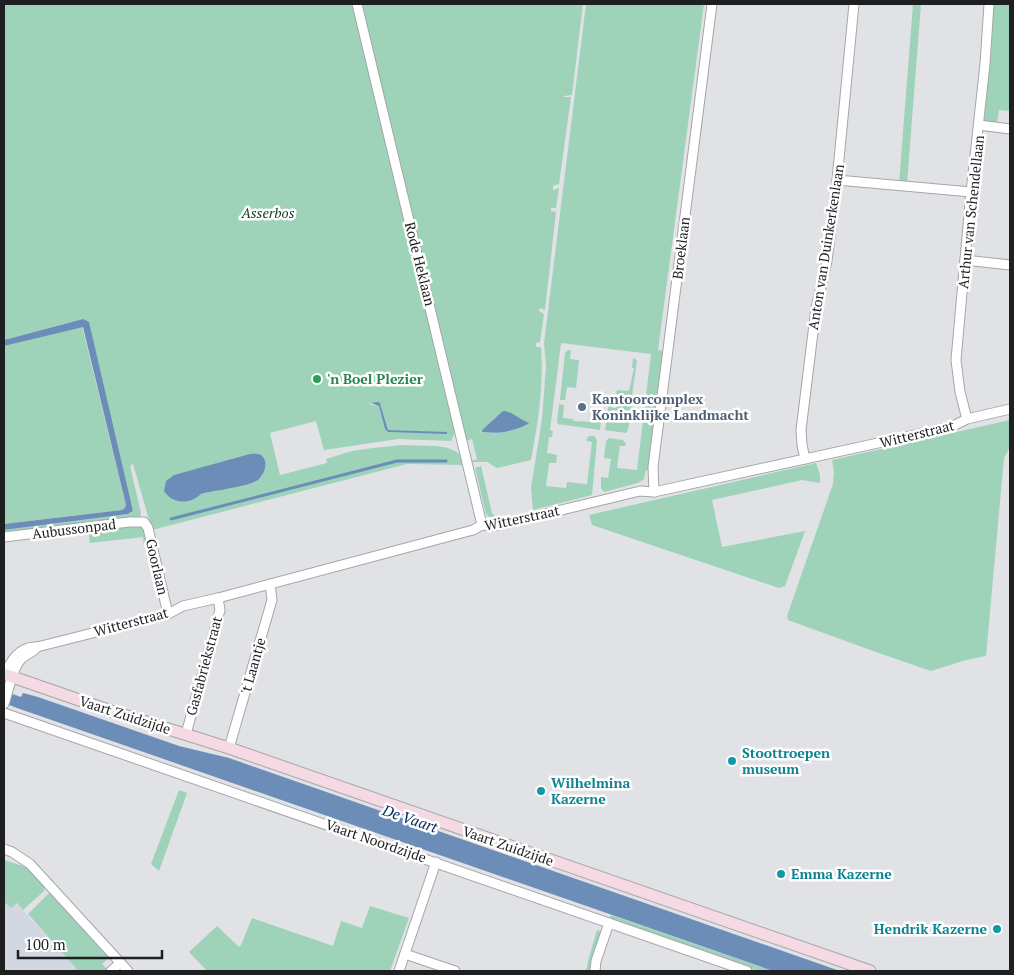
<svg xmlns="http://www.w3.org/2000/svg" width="1014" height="975" viewBox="0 0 1014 975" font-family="'PT Serif',serif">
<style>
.built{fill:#d2d8e1}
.green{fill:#9ed3b9;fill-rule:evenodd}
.water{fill:#6d8db9}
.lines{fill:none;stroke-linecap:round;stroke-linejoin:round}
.stream{stroke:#6d8db9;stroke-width:3}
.street-casing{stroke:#a4a6a8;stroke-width:11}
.secondary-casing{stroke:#a4a6a8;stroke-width:13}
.street{stroke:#fff;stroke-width:9}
.secondary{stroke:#f5dae3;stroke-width:11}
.leisure-dot{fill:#2e9e5b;stroke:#fff;stroke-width:2}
.service-dot{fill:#5c6f8a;stroke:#fff;stroke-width:2}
.culture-dot{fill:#0f9aa8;stroke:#fff;stroke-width:2}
.labels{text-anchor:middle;stroke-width:5;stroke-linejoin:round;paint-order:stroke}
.street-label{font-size:14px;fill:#1e1f20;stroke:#fff}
.park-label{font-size:14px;font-style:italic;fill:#093d2a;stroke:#fff}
.leisure-label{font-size:14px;font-weight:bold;fill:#27864d;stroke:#fff;text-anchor:start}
.service-label{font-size:14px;font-weight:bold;fill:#4e5e75;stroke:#fff;text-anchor:start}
.culture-label{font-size:14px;font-weight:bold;fill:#0d838f;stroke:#fff;text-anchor:start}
.water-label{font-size:15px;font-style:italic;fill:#00295e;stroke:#fff}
</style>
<rect width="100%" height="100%" fill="#e0e2e5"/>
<polygon class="built" points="4,902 11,908 16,903 78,969 75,971 4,971"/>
<g class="green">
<path d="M 4,4 L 583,4 L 572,95 L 564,96 L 564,97 L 571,97 L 559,184 L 553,186 L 553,190 L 559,188 L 556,208 L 551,208 L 551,211 L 556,212 L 545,310 L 540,308 L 539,311 L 544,314 L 540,342 L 536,343 L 536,347 L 541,347 C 544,384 538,423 531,460 L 497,468 L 487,462 L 472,462 L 471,461 L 477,459 L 472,439 L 466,441 L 452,417 L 455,433 L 451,441 L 398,439 L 324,450 L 316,421 L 270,433 L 280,475 L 327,463 L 326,459 L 352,451 L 373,448 L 403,445 L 436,446 L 448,448 L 457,452 L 461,457 L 464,465 L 407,464 L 152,530 L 133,464 L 130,466 L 141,513 L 140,518 L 4,534 L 4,530 L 128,514 L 131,513 L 133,510 L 83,319 L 4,340 ZM 372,403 L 381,405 L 388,430 L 447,433 L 388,432 L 385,429 L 379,406 L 368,404 ZM 495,418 L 518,418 L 528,424 C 514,432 498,435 481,432 L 482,430 ZM 263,475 L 256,482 L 201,494 C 195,500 183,502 175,501 Z"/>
<polygon points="586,4 704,4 658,350 665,351 650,470 646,470 644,479 638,483 604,492 601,488 601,477 608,478 611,459 604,458 606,441 609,438 623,440 626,444 625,446 620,446 617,468 637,470 651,354 561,343 550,430 553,431 552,437 549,437 547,453 557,455 556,463 549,463 546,486 566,488 567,482 587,484 592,442 587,441 586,440 589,436 594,436 597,440 592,495 533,510 531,488 542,419 546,366 544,343"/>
<polygon points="913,4 921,4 907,184 899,184"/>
<polygon points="993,4 1010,4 1010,111 999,110 997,123 984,121 992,42"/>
<polygon points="82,326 126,505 125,508 122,510 4,524 4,346"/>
<polygon points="568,350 571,350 570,359 579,360 576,388 567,387 565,400 560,400 565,353"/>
<polygon points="633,358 637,360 632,396 616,394 617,390 629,391 634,368 632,368"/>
<polygon points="616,400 632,402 628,430 626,433 605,430 609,402 612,404 612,408 616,408 618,404 616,402"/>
<polygon points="559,404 564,405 563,418 573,419 573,421 596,422 598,411 602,410 600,430 558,424 557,421"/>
<polygon points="1010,420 1010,447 1004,458 986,656 966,660 931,671 873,651 788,620 787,616 833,484 834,472 832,460"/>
<polygon points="816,463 820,475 820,483 802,480 712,500 722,547 805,531 785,586 779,588 592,525 589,515"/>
<polygon points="481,466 492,513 497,519 491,518 486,514 475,468"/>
<polygon points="138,524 143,526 149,545 144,546 143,537 90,543 88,530"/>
<polygon points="179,790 187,793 159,871 151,864"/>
<polygon points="4,860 26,867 45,886 44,891 23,910 17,903 11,908 4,902"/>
<polygon points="50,892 110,957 102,964 108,970 106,971 75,971 77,969 28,914"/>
<polygon points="370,906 409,918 390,971 207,971 189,952 217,926 239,947 241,945 252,918 333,946 341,921 362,928"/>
<polygon points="611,915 773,971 758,971 609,920"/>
<polygon points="597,930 600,931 600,936 592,971 586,971 588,961"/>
</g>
<g class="water">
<polygon points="83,319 89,322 133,511 128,514 4,530 4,524 122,510 125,508 126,505 83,327 4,346 4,340"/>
<polygon points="378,402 380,403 388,430 447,432 447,434 388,432 385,429 379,406 371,403"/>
<path d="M 503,411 C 512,411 520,420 529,423 L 528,424 C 513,432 499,434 482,432 L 482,430 Z"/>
<path d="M 250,454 C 254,454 259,453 262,456 C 269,462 264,475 258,480 C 251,486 212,491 201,494 C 190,505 172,504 164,491 L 166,481 L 174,475 Z"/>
<polygon points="4,691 21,697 23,693 38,697 179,746 229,758 840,971 773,971 17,708 4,703"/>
</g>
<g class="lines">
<polyline class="stream" points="171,519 397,461 446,461"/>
<g class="street-casing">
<g id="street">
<polyline points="357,4 482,525"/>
<polyline points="979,125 1010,129"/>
<polyline points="837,180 971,192"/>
<polyline points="965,260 1010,265"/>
<polyline points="967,419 960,392 956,360 971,192 985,64 989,4"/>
<polyline points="805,459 802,445 801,430 816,308 827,261 837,180 854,4"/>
<polyline points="654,492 653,467 712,4"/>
<polyline points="4,537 129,522 144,522 148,528 168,614"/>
<path d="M 4,675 C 11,661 19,646 37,647 L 168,614 L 183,606 L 218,598 L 473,530 L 482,525 L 495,526 L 640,491 L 654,492 L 951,427 L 967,419 L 1010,409"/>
<path d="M 4,704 C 9,691 11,670 21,659 C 26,654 33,653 37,647"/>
<polyline points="4,713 747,971"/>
<polyline points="186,734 220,610 218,598"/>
<polyline points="229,748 272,600 270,584"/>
<polyline points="4,849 12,852 30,864 128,971"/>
<polyline points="405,954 455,971"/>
<polyline points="111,971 120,963"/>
<polyline points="399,971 436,862"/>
<polyline points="595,971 596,961 609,923"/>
</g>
</g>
<g class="secondary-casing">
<polyline id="secondary" points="4,674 111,711 229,748 870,971"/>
</g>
<use href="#street" class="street"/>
<use href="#secondary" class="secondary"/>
</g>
<circle class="leisure-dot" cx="317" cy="379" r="5"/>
<circle class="service-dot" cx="582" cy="407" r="5"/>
<g class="culture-dot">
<circle cx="732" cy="761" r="5"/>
<circle cx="541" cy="791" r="5"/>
<circle cx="781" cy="874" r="5"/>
<circle cx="997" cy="929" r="5"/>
</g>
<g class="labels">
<g class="street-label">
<text transform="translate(971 212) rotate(-84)" y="5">Arthur van Schendellaan</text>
<text transform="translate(826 247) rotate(-81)" y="5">Anton van Duinkerkenlaan</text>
<text transform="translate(681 248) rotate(-83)" y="5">Broeklaan</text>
<text transform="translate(420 264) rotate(76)" y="5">Rode Heklaan</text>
<text transform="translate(917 434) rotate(-14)" y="5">Witterstraat</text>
<text transform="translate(522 518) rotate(-12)" y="5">Witterstraat</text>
<text transform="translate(74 529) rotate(-7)" y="5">Aubussonpad</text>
<text transform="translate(157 567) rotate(77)" y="5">Goorlaan</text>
<text transform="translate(131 622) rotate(-15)" y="5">Witterstraat</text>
<text transform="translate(204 666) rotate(-75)" y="5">Gasfabriekstraat</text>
<text transform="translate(253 666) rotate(-74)" y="5">'t Laantje</text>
<text transform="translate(125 715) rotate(18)" y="5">Vaart Zuidzijde</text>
<text transform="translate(376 841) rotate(19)" y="5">Vaart Noordzijde</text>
<text transform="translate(508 846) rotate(19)" y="5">Vaart Zuidzijde</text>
</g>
<g class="park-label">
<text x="268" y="218">Asserbos</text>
</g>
<g class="leisure-label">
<text x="327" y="384">'n Boel Plezier</text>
</g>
<g class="service-label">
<text x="592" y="404">Kantoorcomplex<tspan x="592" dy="16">Koninklijke Landmacht</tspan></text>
</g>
<g class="culture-label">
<text x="742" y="758">Stoottroepen<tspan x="742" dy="16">museum</tspan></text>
<text x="551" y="788">Wilhelmina<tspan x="551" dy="16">Kazerne</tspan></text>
<text x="791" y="879">Emma Kazerne</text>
<text x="987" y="934" text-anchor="end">Hendrik Kazerne</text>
</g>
<g class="water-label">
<text transform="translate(410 819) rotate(19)" y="5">De Vaart</text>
</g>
</g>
<rect width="1014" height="975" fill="none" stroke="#1e1f20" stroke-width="10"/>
<path d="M18 950v8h144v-8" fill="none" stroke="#1e1f20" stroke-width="2.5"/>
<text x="25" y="950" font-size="15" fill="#1e1f20" stroke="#ffffff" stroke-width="4" paint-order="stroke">100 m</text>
</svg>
